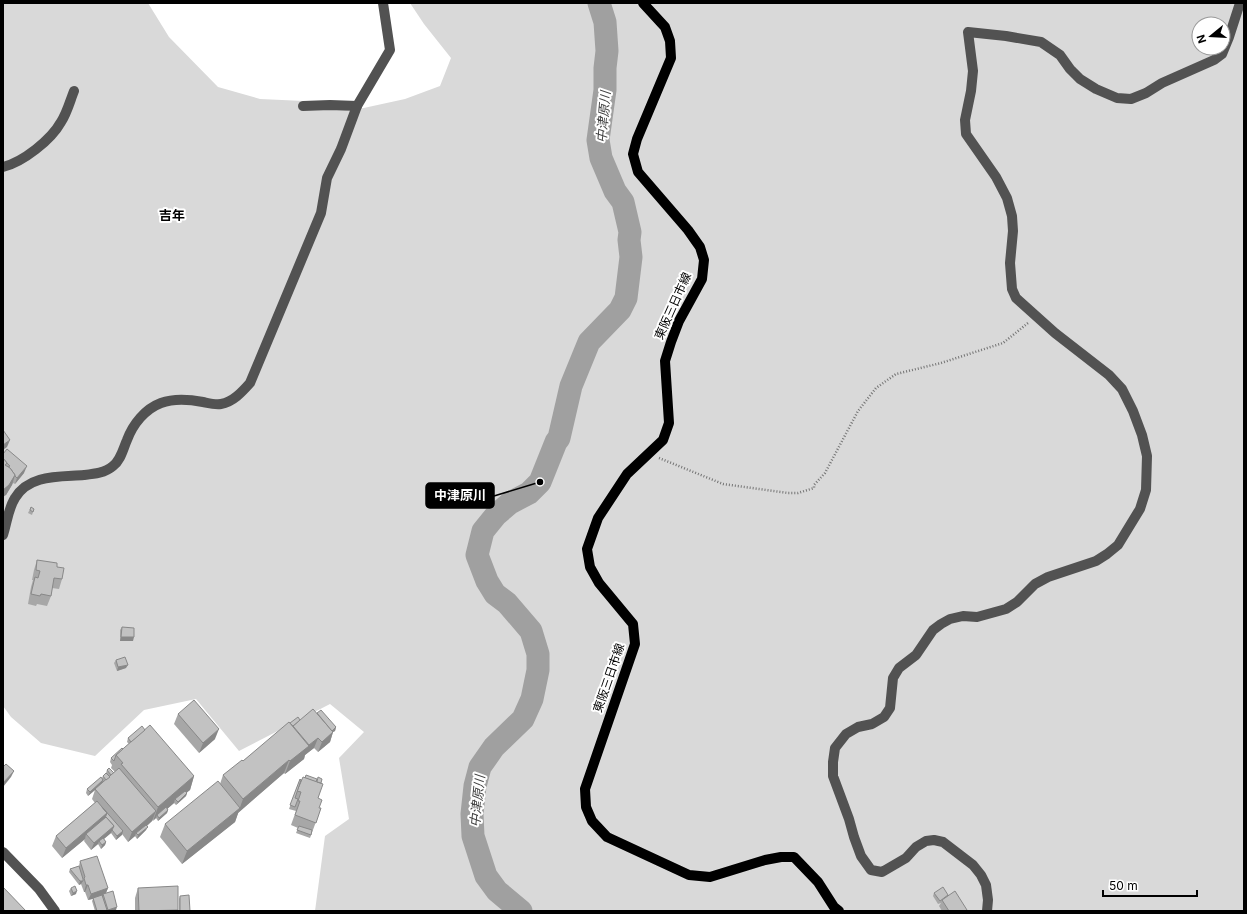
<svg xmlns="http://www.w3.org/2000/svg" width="1247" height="914" viewBox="0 0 1247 914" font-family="Inter,'Noto Sans JP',sans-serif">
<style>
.green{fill:#d9d9d9;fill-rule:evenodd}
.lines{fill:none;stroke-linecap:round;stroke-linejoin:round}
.river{stroke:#a0a0a0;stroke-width:23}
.major-casing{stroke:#dbdbdb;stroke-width:12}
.path{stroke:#747474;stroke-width:2.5;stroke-dasharray:1 2;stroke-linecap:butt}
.minor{stroke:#525252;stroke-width:10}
.major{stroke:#000;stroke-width:10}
.wall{fill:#a7a7a7}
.shaded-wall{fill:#888}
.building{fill:#c2c2c2;stroke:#888}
.labels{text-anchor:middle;stroke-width:4;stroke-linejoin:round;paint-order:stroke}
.street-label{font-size:12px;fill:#000;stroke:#fff}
.water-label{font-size:13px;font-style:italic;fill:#414141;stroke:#fff}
.neighbourhood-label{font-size:13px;font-weight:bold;fill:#000;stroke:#fff}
.leader{fill:none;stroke:#000;stroke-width:1.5}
.callout-dot{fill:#000;stroke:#fff;stroke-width:1.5}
.callout{fill:#000;stroke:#000;stroke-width:1.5}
.callout-label{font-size:13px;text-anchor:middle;font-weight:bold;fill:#fff}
</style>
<rect width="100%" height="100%" fill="#fff"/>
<path class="green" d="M 3,3 L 148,3 L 169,37 L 218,87 L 260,99 L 304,101 L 350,111 L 405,99 L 440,86 L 451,58 L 424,24 L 410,3 L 1244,3 L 1244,911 L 315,911 L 325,836 L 349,819 L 339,758 L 364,732 L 330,704 L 239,751 L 196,699 L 144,710 L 95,756 L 41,743 L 11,717 L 3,706 ZM 1199,24 L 1223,24 L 1223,48 L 1199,48 Z"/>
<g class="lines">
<polyline class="river" points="521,911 497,891 486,876 473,836 472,814 475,786 480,767 494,747 523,719 532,699 538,670 538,654 531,631 507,603 495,594 487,581 477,555 483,531 496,515 510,503 529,493 540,482 556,442 559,438 571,386 589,342 620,310 626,298 631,257 629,240 630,232 623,202 615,191 601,158 598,140 605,90 605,68 607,51 605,22 599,3"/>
<g class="major-casing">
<polyline id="major" points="643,3 665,27 670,41 671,58 637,139 633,154 638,172 688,230 700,247 704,260 702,279 679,321 671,342 665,361 669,423 663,440 627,474 598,518 587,549 590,567 599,583 633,624 635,644 585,789 586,807 592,821 607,837 689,875 710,877 765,860 781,857 794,857 818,882 834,907 839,911"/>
</g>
<polyline class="path" points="659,458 723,484 788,493 798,493 814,488 814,485 825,473 858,411 876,388 896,374 941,363 1003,343 1028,323"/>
<g class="minor">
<polyline points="303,106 330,105 357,106"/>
<path d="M 3,167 C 23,162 51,140 61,122 C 67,113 70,101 74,91"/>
<path d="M 3,535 C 7,523 8,509 15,498 C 29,474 60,477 84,475 C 94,474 105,473 113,466 C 121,460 123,449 127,440 C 133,424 145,409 161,403 C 174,398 188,399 203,402 C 208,403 215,405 221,404 C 233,402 242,392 250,383 L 321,213 L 327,178 L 341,149 L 357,106 L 390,50 L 383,3"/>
<polyline points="3,852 39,889 55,911"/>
<polyline points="987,911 988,900 986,885 981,875 973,865 943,842 934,840 926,841 916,847 906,858 882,872 871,870 861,856 854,837 849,819 833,776 833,762 835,748 846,734 858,727 872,724 884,717 890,708 893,678 899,668 916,655 933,630 941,624 950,619 963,616 977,617 1006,609 1017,602 1035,584 1048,577 1096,561 1107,554 1118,545 1140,509 1146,490 1147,456 1142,435 1133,411 1122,389 1109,375 1055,333 1016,298 1012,289 1010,263 1013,231 1012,216 1007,198 996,177 966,134 965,120 971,91 973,71 968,32 1006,36 1041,42 1060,55 1070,69 1080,79 1096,89 1117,98 1131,99 1146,93 1162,83 1214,60 1222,54 1229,37 1240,3"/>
</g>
<use href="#major" class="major"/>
</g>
<g class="wall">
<polygon points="3,454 24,473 15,484 13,483 12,485 6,495"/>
<polygon points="31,507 34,509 32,515 28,513"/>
<polygon points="37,560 57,567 62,579 59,589 52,588 51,596 47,606 37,604 36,606 28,604 31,587 33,580 32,580 34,570"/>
<polygon points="122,627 133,641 120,641 120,630"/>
<polygon points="116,660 126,668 117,671 114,663"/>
<polygon points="317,713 336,727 335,731 333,732 330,742 318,752 314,748 305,755 304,759 285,774 284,773 238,813 235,822 182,864 160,837 165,824 220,784 223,775 243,761 290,723 300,720"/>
<polygon points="178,714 215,739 199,753 174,724"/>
<polygon points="145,730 194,776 190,790 186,792 187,793 186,796 176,805 174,803 167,809 168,810 167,813 158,821 156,818 153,820 147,826 146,830 137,839 135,836 128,842 122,834 116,840 111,833 104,839 106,842 105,845 101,849 98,844 91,850 84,841 85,839 62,858 52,846 56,836 95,803 92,799 95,790 88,796 86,793 87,789 102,778 103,776 106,773 107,770 114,773 115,772 111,768 112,765 110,762 111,758 129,744 127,742 128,738"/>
<polygon points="300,779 316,782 321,783 318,798 319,808 321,808 310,838 296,833 298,828 291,825 296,811 289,809"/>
<polygon points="80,861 108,888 106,893 116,910 114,911 95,911 92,901 93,899 88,900 85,892 84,892 81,884 79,885 69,872 70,869 79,866"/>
<polygon points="71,888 76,894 71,896 69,891"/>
<polygon points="138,888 178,911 135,911 135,898"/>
<polygon points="934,893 948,895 966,911 942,911 939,906 941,903 938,904 933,896"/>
<polygon points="180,896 190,911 179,911 179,899"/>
</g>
<g class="shaded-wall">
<polygon points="10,440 7,447 3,450 3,445"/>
<polygon points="27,466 24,473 15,484 17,478"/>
<polygon points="15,475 12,485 6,495 3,497 3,490"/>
<polygon points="121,637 134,637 133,641 120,641"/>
<polygon points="128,665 126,668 117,671 118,667"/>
<polygon points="336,727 335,731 333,732 330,742 318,752 322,742 328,735"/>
<polygon points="219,729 215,739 199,753 203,743"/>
<polygon points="318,738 314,748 305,755 304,759 285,774 290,761"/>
<polygon points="289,760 284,773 238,813 243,799"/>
<polygon points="14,771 11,777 3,787 3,783"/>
<polygon points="194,776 190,790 177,801 175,799 174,803 158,817 157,815 156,818 153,821 158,807"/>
<polygon points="103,780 102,784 88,796 90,792"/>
<polygon points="187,793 186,796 176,805 178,802"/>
<polygon points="240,808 235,822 182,864 187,851"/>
<polygon points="168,810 167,813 158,821 159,818"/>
<polygon points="156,811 152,821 137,834 136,833 135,836 128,842 132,832"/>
<polygon points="107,813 103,823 86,834 85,839 62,858 66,848"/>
<polygon points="114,826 111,833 100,842 99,841 98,844 91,850 94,843"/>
<polygon points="148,827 146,830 137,839 138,835"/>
<polygon points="123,831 122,835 116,840 117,836"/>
<polygon points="106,842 105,845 101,849 102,845"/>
<polygon points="80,881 83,881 81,884 79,885"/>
<polygon points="86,885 88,885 85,892 84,892"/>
<polygon points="108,888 105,895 103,894 103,896 88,900 91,894"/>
<polygon points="77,891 76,894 71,896 73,893"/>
<polygon points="117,907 116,910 107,911 108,910"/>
<polygon points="178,910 178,911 154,911"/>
</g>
<g class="building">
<polygon points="3,430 10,440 3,445"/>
<polygon points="7,449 27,466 17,478 15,476 15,475 10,468 8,467 10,466 7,463 3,458 3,454"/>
<polygon points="3,458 7,463 5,465 10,468 15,475 9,485 3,490"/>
<polygon points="31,507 34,509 33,512 30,510"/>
<polygon points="37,560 57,563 57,567 64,568 62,579 54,578 51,596 41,594 40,596 31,594 35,577 38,578 40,571 36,570"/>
<polygon points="122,627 134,628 134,637 121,637"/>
<polygon points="125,657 128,665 118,667 116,660"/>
<polygon points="194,700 219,729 203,743 178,714"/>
<polygon points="313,709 333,732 322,742 318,738 309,745 293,726"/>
<polygon points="321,710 336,727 332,731 317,713"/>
<polygon points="298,717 300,720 293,726 290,723"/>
<polygon points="289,722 309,746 290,761 289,760 243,799 223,775 242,760 243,761"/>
<polygon points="150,725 194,776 158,807 121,764 123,763 116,755"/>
<polygon points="142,726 145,730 131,742 128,738"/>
<polygon points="122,748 123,749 116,755 114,761 111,758"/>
<polygon points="6,764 14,771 3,783 3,767"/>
<polygon points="109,768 114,773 111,775 107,770"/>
<polygon points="119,768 156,811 132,832 95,789"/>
<polygon points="106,773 110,777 106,780 103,776"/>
<polygon points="306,775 317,779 316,782 305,778"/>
<polygon points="101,777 103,780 90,792 87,789"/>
<polygon points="303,777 323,784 318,798 322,800 319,808 321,808 316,823 295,815 300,801 298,801 301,792 297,791"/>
<polygon points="318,777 322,779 321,783 317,782"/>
<polygon points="300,779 301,780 295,798 298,799 295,807 290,805"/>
<polygon points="218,781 240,808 187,851 165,824"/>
<polygon points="185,791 187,793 178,802 175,799"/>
<polygon points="97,801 107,813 66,848 56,836"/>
<polygon points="102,807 123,831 117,836 112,830 114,826 106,817 105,818 107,813"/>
<polygon points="166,807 168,810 159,818 157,815"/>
<polygon points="106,817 114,826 94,843 86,834"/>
<polygon points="146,825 148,827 138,835 136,833"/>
<polygon points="299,826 312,830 311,835 297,830"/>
<polygon points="103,838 106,842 102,845 99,841"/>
<polygon points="97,856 108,888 91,894 88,885 86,885 84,878 85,877 80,861"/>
<polygon points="79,866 83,879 83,881 80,881 70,869"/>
<polygon points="75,886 77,891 73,893 71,888"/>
<polygon points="178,886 178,910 139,911 138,888"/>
<polygon points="3,887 26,911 3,911"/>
<polygon points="943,887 948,895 940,901 934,893"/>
<polygon points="113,891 117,907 108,910 103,894"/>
<polygon points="955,891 967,910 965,911 949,911 942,900"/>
<polygon points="102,895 107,910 104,911 97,911 93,898"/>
<polygon points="189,895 190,911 180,911 180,896"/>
</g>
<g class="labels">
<g class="street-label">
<text transform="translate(673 306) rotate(-66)" y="4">東阪三日市線</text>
<text transform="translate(609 678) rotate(-71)" y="4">東阪三日市線</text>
</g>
<g class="water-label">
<text transform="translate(603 117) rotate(-85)" y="5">中津原川</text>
<text transform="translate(477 801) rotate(-84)" y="5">中津原川</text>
</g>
<g class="neighbourhood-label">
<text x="172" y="220">吉年</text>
</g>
</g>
<path class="leader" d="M540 482L494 496"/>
<circle class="callout-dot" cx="540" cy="482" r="4"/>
<rect class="callout" x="426" y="483" width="68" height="25" rx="4"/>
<g class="callout-label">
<text x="460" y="500">中津原川</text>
</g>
<rect width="1247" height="914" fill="none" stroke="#000000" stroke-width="8"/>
<g transform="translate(1211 36) rotate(252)"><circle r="19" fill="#ffffff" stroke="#999999"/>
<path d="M0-3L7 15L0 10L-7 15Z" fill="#000000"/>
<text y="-6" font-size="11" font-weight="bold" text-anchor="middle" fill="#000000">N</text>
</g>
<path d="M1103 890v6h94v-6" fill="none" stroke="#000000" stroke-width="2"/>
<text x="1109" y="890" font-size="12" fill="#000000" stroke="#ffffff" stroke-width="3" paint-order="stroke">50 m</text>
</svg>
